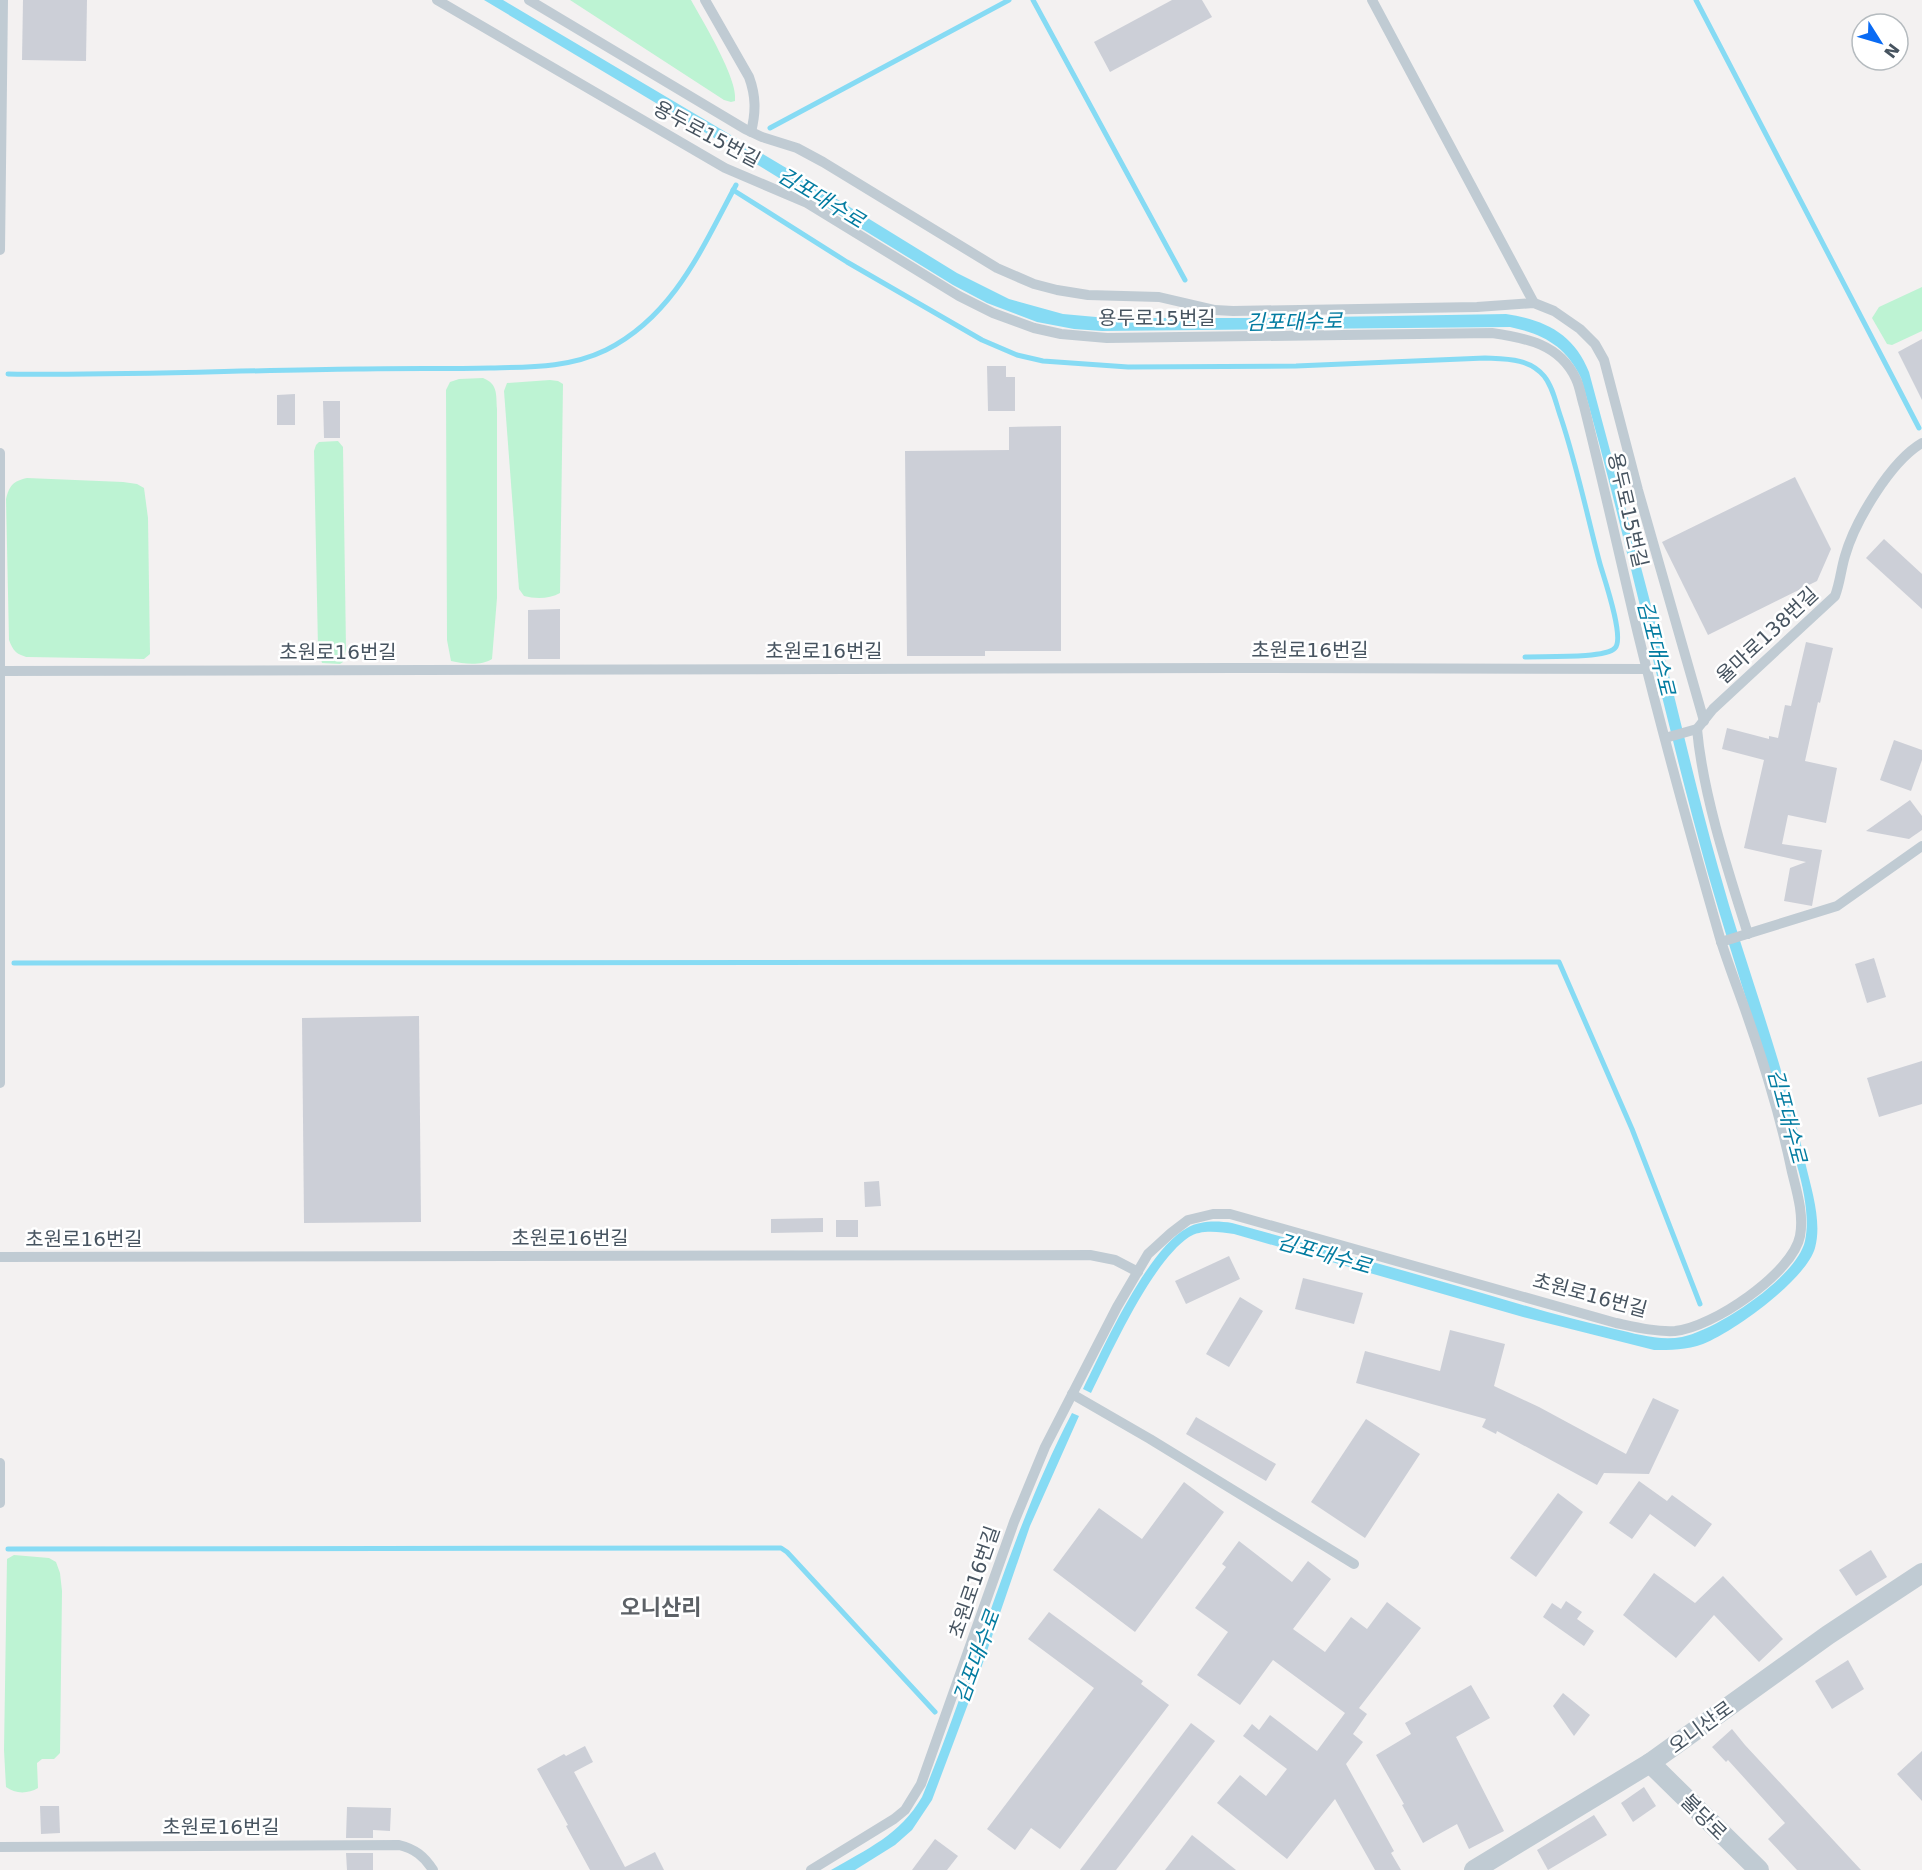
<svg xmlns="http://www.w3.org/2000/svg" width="1922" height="1870" viewBox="0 0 1922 1870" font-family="'DejaVu Sans','Noto Sans KR',sans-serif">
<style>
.green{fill:#bdf3d3}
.water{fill:#86dbf4}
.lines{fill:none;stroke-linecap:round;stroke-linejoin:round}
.stream{stroke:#86dbf4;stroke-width:5}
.building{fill:#cccfd7}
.lane{stroke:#c0cbd3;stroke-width:10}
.street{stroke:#c0cbd3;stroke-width:20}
.labels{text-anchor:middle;stroke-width:5;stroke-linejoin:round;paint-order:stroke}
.street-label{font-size:20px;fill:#475460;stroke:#fff}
.water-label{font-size:21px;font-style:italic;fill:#037ca1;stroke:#fff}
.quarter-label{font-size:22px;font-weight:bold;fill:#5c6166;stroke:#fff}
</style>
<rect width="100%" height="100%" fill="#f3f1f1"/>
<g class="green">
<path d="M 570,0 L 691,0 C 702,20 739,80 735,101 L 731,102 L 724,100 Z"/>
<polygon points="1922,287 1922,331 1892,345 1887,344 1872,318 1879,307"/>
<path d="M 483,378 C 498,384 496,394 497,409 L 497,598 L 492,659 C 481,666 464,664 451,661 L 447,640 L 446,390 L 450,382 L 459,379 Z"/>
<path d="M 550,380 L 558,381 L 563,384 L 560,593 C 550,599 535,599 524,596 L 519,589 L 504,391 L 507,383 Z"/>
<polygon points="338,441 343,447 346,649 343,662 340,664 322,663 318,648 314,451 316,445 319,442"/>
<path d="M 27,478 L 123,482 L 137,484 L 144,488 L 148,518 L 150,654 L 144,659 L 28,657 C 17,655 13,651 9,640 L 6,499 C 9,486 13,481 27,478 Z"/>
<path d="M 14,1555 L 49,1558 L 56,1562 L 60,1573 L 62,1591 L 60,1753 L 54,1759 L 42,1759 L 37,1763 L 38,1788 C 28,1794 15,1794 6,1787 L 4,1750 L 7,1559 Z"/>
</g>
<g class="water">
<path d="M 484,0 L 503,0 L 788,169 L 957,273 L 1009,299 L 1063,314 L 1107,318 L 1263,318 L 1506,314 C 1545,320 1574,334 1589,372 C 1615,469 1641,566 1666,663 C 1683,731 1699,800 1718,867 C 1746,968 1784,1064 1806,1166 C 1812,1191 1822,1222 1815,1248 C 1806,1280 1733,1332 1703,1344 C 1687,1350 1670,1350 1654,1350 L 1523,1317 L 1234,1234 C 1220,1232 1201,1229 1189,1237 C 1151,1263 1112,1351 1091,1393 L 1083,1389 C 1104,1346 1147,1250 1187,1228 C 1201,1220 1218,1221 1232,1223 C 1316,1246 1399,1269 1482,1293 C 1526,1306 1570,1319 1615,1329 C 1637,1334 1659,1341 1682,1337 C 1717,1330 1797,1277 1805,1241 C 1813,1203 1792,1151 1782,1115 C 1758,1034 1731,954 1708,874 C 1662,710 1628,542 1581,378 C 1566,346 1543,334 1510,327 L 1102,331 L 1074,329 L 1037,322 L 987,303 L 953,285 L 711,136 Z"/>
<path d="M 1072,1413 L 1079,1416 L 1030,1526 L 977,1680 L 932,1800 L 912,1830 L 895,1845 L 855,1870 L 831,1870 C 867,1849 900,1835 922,1797 C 975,1670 1008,1536 1072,1413 Z"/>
</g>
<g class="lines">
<g class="stream">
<polyline points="1033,0 1185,280"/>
<polyline points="1696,0 1919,428"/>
<polyline points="770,128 1009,0"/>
<path d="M 733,190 L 847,262 L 982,340 L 1017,355 L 1043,361 L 1128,367 L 1296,366 L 1485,358 C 1506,359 1529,358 1544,376 C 1553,387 1556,404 1561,418 C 1577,466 1587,515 1600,564 C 1604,578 1625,638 1615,648 C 1605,659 1543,656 1525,657"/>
<path d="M 8,374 C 125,376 242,370 358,369 C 402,368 446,369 490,368 C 530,367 569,368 606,350 C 674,316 702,248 736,185"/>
<polyline points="14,963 1559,962 1632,1129 1700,1304"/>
<polyline points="8,1549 781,1548 787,1552 935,1712"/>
</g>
</g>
<g class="building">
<polygon points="23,0 87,0 86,61 22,60"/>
<polygon points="1172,0 1202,0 1212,17 1110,72 1094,42"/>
<polygon points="1922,339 1922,400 1898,352"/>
<polygon points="987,366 1006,366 1006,377 1015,377 1015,411 988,411"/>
<polygon points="295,394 295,425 277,425 277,395"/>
<polygon points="323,401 340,401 340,438 324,438"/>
<polygon points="1061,426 1061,651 985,651 985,656 907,656 905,451 1009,450 1009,427"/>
<polygon points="1795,477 1831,549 1817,581 1708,635 1662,542"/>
<polygon points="1884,539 1922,574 1922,609 1866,558"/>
<polygon points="560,609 560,659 528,659 528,610"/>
<polygon points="1806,642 1833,648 1820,703 1818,702 1805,761 1837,768 1826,823 1788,815 1782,844 1822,850 1812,906 1784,901 1790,868 1806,862 1744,848 1764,760 1722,749 1727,728 1769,739 1769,736 1778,738 1785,705 1791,706"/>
<polygon points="1894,740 1922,750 1922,760 1911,791 1880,780"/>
<polygon points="1910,800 1922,816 1922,830 1909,839 1866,831"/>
<polygon points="1874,958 1886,997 1867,1003 1855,964"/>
<polygon points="419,1016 421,1222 304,1223 302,1018"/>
<polygon points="1922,1061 1922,1104 1879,1117 1867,1078"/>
<polygon points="879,1181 881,1206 865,1207 864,1182"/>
<polygon points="823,1218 823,1232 771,1233 771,1219"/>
<rect x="836" y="1220" width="22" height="17"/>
<polygon points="1229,1256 1240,1279 1186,1304 1175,1281"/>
<polygon points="1303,1278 1363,1293 1354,1324 1295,1309"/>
<polygon points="1240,1297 1263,1311 1229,1367 1206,1354"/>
<polygon points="1450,1330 1505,1344 1494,1386 1539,1407 1626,1454 1653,1398 1679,1410 1649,1474 1604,1473 1597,1485 1497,1431 1496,1434 1482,1427 1486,1419 1356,1383 1365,1351 1440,1371"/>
<polygon points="1196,1417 1276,1464 1266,1481 1186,1434"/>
<polygon points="1366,1419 1420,1454 1365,1538 1311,1502"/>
<polygon points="1639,1481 1667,1501 1672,1495 1712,1524 1695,1547 1650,1514 1632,1539 1609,1523"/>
<polygon points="1184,1482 1224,1512 1135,1632 1053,1570 1099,1508 1142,1539"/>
<polygon points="1558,1493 1583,1512 1536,1577 1510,1558"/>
<polygon points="1239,1541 1292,1582 1308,1561 1331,1579 1293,1629 1325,1652 1351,1617 1367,1629 1387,1602 1421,1628 1359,1708 1367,1714 1353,1734 1363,1742 1346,1764 1394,1851 1391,1853 1401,1870 1375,1870 1335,1799 1287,1859 1217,1803 1240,1775 1266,1796 1287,1769 1243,1736 1252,1724 1259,1730 1270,1715 1317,1751 1345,1713 1273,1660 1240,1705 1197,1675 1228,1632 1195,1608 1226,1567 1222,1564"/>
<polygon points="1871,1550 1887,1577 1856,1596 1839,1570"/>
<polygon points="1654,1573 1695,1603 1723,1576 1783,1639 1759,1662 1714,1615 1676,1658 1623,1615"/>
<polygon points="1566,1601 1582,1612 1577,1619 1594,1631 1584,1646 1543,1617 1552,1603 1561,1609"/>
<polygon points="1049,1612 1143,1681 1141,1684 1169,1705 1060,1849 1031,1828 1015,1850 987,1829 1094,1688 1028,1639"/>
<polygon points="1848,1660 1864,1689 1832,1709 1815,1681"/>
<polygon points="1471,1685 1490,1718 1456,1737 1504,1831 1469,1849 1457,1824 1423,1843 1402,1805 1404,1804 1376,1755 1411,1734 1405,1723"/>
<polygon points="1563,1693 1590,1715 1574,1736 1553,1706"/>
<polygon points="1191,1723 1215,1741 1116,1870 1080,1870"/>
<polygon points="1732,1729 1745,1745 1861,1870 1797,1870 1768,1839 1785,1823 1728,1760 1726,1762 1712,1747"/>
<polygon points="585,1746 593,1762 574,1772 625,1867 655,1852 664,1870 590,1870 566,1826 568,1825 537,1769 564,1754 566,1756"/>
<polygon points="1922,1751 1922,1801 1897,1774"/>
<polygon points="1644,1787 1656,1806 1633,1822 1621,1803"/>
<polygon points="40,1806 59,1806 60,1833 41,1834"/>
<polygon points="347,1807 391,1808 390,1831 373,1830 373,1838 346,1838"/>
<polygon points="1594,1815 1607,1835 1548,1870 1537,1850"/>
<polygon points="1192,1835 1236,1870 1165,1870"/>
<polygon points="935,1839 958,1856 947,1870 912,1870"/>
<polygon points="346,1853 373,1853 373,1870 347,1870"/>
</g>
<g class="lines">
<g class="lane">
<path d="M 437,0 L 725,168 L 807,203 L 959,296 L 993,313 L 1034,328 L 1061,334 L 1107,338 L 1492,333 C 1526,338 1560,344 1576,379 C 1580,387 1581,397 1584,406 C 1603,482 1620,558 1638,634 C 1663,736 1691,837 1720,938 C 1728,964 1738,989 1747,1015 C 1765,1066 1781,1119 1792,1172 C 1797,1192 1804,1215 1800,1236 C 1793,1273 1712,1328 1675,1331 C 1655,1332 1635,1327 1616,1323 L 1230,1214 L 1213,1214 L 1188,1220 L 1171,1233 L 1148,1254 L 1117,1307 L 1045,1447 L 1014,1522 L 921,1784 L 905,1810 L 894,1819 L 811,1870"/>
<polyline points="529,0 745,129 762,137 797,148 823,162 997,268 1034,284 1057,290 1088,295 1159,297 1215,310 1233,311 1477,307 1534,303 1554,311 1580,329 1595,344 1604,360 1638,490 1704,721"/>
<path d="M 705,0 L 749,77 C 756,96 756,112 751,132"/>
<polyline points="1372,0 1534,303"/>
<polyline points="0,250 3,0"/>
<polyline points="0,453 0,1083"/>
<polyline points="0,671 1236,668 1647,669"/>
<path d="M 1697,729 C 1703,795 1728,871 1748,934"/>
<path d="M 1665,738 L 1697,729 L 1713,709 L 1835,596 C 1840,583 1841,569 1845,556 C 1855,521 1891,461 1922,443"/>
<polyline points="1721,942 1837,906 1922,846"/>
<polyline points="0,1257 1090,1255 1115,1260 1138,1272"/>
<polyline points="1072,1394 1150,1439 1354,1564"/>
<polyline points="0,1463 0,1503"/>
<path d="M 0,1847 L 399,1845 C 415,1849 424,1856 433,1870"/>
</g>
<g class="street">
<polyline points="1650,1763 1759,1870"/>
<polyline points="1474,1870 1650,1763 1828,1635 1922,1573"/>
</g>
</g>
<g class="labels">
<g class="street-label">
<text transform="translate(707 134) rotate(28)" y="7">용두로15번길</text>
<text x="1157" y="325">용두로15번길</text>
<text transform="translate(1628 510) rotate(77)" y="7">용두로15번길</text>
<text transform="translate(1767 635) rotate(-43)" y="7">율마로138번길</text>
<text x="1310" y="657">초원로16번길</text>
<text x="824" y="658">초원로16번길</text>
<text x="338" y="659">초원로16번길</text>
<text x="570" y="1245">초원로16번길</text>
<text x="84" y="1246">초원로16번길</text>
<text transform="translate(1590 1295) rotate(15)" y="7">초원로16번길</text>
<text transform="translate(974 1582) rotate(-71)" y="7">초원로16번길</text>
<text transform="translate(1701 1727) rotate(-36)" y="7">오니산로</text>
<text transform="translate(1704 1817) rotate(45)" y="7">불당로</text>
<text x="221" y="1834">초원로16번길</text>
</g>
<g class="water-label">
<text transform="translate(821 198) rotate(31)" y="7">김포대수로</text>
<text transform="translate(1294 322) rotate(-1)" y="7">김포대수로</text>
<text transform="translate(1656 648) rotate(76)" y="7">김포대수로</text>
<text transform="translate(1787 1116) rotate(75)" y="7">김포대수로</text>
<text transform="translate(1324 1254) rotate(16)" y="7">김포대수로</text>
<text transform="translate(977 1657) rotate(-70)" y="7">김포대수로</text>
</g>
<g class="quarter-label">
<text x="661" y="1615">오니산리</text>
</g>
</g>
<g transform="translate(1880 42) rotate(127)"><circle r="28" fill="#ffffff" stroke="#b5bbbf" stroke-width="1.5"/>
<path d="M0-4.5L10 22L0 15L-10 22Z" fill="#0a6bf4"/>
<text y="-9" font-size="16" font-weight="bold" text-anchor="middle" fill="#475460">N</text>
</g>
</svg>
